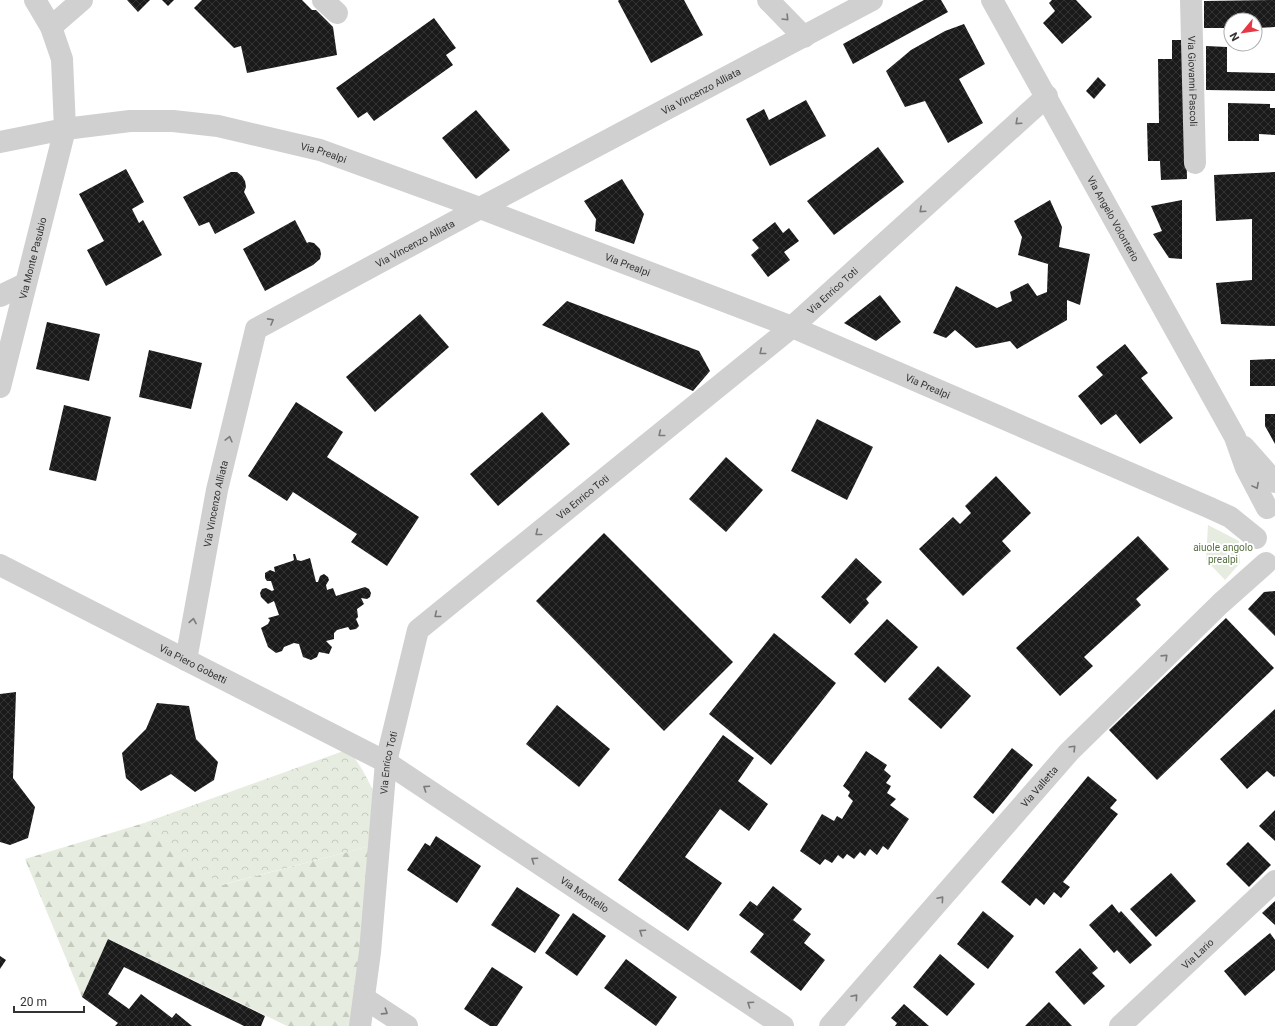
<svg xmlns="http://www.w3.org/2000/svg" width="1275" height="1026" viewBox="0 0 1275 1026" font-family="Roboto,sans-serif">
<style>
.forest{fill:url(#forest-firs)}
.park{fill:url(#park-crowns)}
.garden{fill:#e6ecdf}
.building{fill:url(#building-cross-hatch)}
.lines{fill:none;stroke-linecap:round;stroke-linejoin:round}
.minor{stroke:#d0d0d0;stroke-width:22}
.oneway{stroke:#7a7a7a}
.labels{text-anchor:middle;stroke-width:4;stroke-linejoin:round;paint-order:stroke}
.street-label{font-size:10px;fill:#333;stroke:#fff}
.park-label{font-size:10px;fill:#56703f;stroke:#fff}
</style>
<defs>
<pattern id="forest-firs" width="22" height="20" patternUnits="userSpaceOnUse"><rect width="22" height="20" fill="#e6ecdf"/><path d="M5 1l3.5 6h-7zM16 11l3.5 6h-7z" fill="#c6cbc0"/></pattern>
<pattern id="park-crowns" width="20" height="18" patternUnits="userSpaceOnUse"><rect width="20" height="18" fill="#e6ecdf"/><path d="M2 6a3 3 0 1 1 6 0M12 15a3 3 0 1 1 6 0" fill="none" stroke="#c6cbc0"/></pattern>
<pattern id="building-cross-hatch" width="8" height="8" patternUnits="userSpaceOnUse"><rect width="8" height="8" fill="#1a1a1a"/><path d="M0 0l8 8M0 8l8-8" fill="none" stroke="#333"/></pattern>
</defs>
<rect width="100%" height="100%" fill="#fff"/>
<polygon class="forest" points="144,823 222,885 374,845 352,1026 287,1026 109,939 82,997 25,859"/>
<polygon class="park" points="349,749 363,771 376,796 374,845 221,885 144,823"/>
<polygon class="garden" points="1208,525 1239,541 1240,563 1225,580 1206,560"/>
<g class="building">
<polygon points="127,0 150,0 138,12"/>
<polygon points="162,0 174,0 168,6"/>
<polygon points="202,0 302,0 312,10 316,10 333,27 337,55 247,73 241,46 234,48 194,8"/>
<polygon points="619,0 684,0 703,35 651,63 618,1"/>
<polygon points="924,0 941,0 948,12 853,64 843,44"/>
<polygon points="1052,0 1076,0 1092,17 1062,44 1043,23 1055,11 1049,3"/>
<polygon points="1275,0 1275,27 1255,28 1255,20 1231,20 1231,28 1204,28 1204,1"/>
<polygon points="434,18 456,48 446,55 453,65 374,121 367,112 358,118 336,88"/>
<polygon points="964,24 985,64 959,79 983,123 948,143 925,101 905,107 886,71 911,50 945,31"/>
<polygon points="1172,40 1184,40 1187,179 1161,180 1160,161 1148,161 1147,123 1159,123 1158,59 1172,59"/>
<polygon points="1206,46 1227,47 1227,72 1275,73 1275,91 1206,90"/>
<polygon points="1098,77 1106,85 1094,99 1086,91"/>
<polygon points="806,100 826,136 770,166 746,119 764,109 769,120"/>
<polygon points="1228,103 1270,104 1270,108 1275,108 1275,135 1259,134 1259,141 1228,141"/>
<polygon points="476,110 510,150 476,179 442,138"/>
<polygon points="878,147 904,182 834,235 807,201"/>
<polygon points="126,169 144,202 132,209 139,223 143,220 162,255 106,286 87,250 104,241 79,194"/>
<polygon points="231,172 237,172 242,176 245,181 246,187 244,192 255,213 215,234 209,222 199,226 183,197"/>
<polygon points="1275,172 1275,326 1221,324 1216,283 1252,280 1252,219 1216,221 1214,175"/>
<polygon points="622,179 644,214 634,244 595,231 596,219 584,201"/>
<polygon points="1050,200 1062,227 1059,247 1090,254 1080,305 1067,300 1067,320 1017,349 1010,341 976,348 955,330 946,338 933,333 956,286 997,308 1012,301 1010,292 1028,283 1037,296 1047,292 1048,264 1018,255 1022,237 1014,221"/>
<polygon points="1182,200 1182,259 1169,258 1153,234 1162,231 1151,206"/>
<polygon points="295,220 307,243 309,242 314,243 320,249 321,254 320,259 313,265 265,291 243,249"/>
<polygon points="775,222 783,233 789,228 799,241 784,252 790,260 768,277 751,255 759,248 752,240"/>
<polygon points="880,295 901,322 876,341 844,323"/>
<polygon points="567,301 699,351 710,371 693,391 542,325"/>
<polygon points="420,314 449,347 375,412 346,377"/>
<polygon points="47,322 100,334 89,381 36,369"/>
<polygon points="1125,344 1148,373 1141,378 1173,418 1140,444 1116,414 1101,425 1078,396 1103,375 1096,367"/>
<polygon points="149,350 202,363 191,409 139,397"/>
<polygon points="1275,359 1275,386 1250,386 1250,360"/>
<polygon points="296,402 343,432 327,457 419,517 387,566 351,542 357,534 293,492 287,501 248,476"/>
<polygon points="64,405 111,417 96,481 49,470"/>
<polygon points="542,412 570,444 498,506 470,474"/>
<polygon points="1265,414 1275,414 1275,444 1265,426"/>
<polygon points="817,419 873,447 847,500 791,471"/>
<polygon points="726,457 763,490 726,532 689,499"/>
<polygon points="996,476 1031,513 1002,541 1011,551 963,596 919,549 953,517 960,524 971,513 965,506"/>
<polygon points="604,533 733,662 664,731 536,601"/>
<polygon points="1138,536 1169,569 1136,599 1141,605 1084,657 1093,666 1060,696 1016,648"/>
<polygon points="293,554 295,554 297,560 301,561 310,558 316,582 318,582 320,576 324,574 328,577 329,580 326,585 327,590 333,588 336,596 365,587 369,589 371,593 370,597 367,599 361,598 364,604 357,609 358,617 356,619 359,626 356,629 350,630 348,627 337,630 334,633 334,639 326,641 332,647 329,654 319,652 317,657 311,660 303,657 299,644 294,643 284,647 282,651 276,653 268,647 261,628 268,624 270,620 268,618 279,615 274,601 268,604 261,597 260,593 262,589 266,588 272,591 274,590 271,581 267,581 265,578 265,573 270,570 275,572 274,567 292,561 294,560"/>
<polygon points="856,558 882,582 866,599 869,603 850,624 821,597"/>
<polygon points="1275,591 1275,636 1248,609 1264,592"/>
<polygon points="1226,618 1274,668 1157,780 1109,730"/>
<polygon points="887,619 918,647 885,683 854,654"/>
<polygon points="774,633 836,683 771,765 709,714"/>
<polygon points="938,666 971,696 941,729 908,699"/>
<polygon points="16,692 13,778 35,807 28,838 10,845 0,842 0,694"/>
<polygon points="157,703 189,706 196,739 218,762 214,780 195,792 171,774 141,791 126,778 122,753 146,729"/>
<polygon points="557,705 610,749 579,787 526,744"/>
<polygon points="1275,709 1275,776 1274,777 1267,771 1247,789 1220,759"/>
<polygon points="723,735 754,758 738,781 768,804 749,831 720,809 685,857 722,883 688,931 618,880"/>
<polygon points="1012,748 1033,765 993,814 973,797"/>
<polygon points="866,751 887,765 884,770 891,776 886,783 891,786 887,793 896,799 890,805 909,819 888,850 883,846 877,855 870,849 865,856 860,852 854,859 847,854 843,859 838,855 832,863 825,859 820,865 800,851 822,814 834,821 837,816 842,819 853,801 848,796 850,792 843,786"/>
<polygon points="1088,776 1117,800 1110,808 1118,814 1063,882 1070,887 1061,898 1054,892 1044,905 1036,898 1030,906 1001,882"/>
<polygon points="1275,810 1275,841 1259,826"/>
<polygon points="436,836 481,866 457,903 407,870 425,843 430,846"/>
<polygon points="1248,842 1271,865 1249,887 1226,864"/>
<polygon points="1171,873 1196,901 1156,937 1130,909"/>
<polygon points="773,886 802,909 793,920 811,934 804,943 825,960 801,991 750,952 764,934 739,915 750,901 757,906"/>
<polygon points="517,887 560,915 535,953 491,925"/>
<polygon points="1275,901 1275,925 1262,913"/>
<polygon points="1112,904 1119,913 1121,911 1152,945 1130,964 1117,950 1114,953 1089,925"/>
<polygon points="983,911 1014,936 988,969 957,944"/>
<polygon points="573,913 606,936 577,976 545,953"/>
<polygon points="1270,933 1275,940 1275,970 1245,996 1224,971"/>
<polygon points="108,939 265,1016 261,1026 244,1026 124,967 108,994 129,1009 141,994 172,1018 176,1013 192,1026 115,1026 118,1023 82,997"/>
<polygon points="1080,948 1098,968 1092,973 1105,986 1084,1005 1055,972"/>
<polygon points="940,954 975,984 947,1016 913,987"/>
<polygon points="0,956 6,960 0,969"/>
<polygon points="626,959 677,997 656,1026 604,988"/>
<polygon points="492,967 523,987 497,1026 490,1026 464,1009"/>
<polygon points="1049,1002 1072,1026 1025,1026"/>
<polygon points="904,1004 929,1026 895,1026 897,1023 891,1018"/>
</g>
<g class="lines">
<g class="minor">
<polyline points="323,0 337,13"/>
<polyline points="768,0 804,37"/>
<path id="s1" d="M 992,0 L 1235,437 L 1246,468 L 1267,508"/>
<path id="s2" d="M 1191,0 L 1195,163"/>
<polyline points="51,27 82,0"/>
<path id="s3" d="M 0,142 L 65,129 L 130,121 L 173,121 L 218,126 L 320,150 L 480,208 L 792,327 L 1208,507 L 1230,517 L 1256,538"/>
<polyline points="0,296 25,284"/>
<path id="s4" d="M 0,387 L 65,129 L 62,59 L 51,27 L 35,0"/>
<polyline points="1244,447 1275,482"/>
<path id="s5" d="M 0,565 L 386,762 L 783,1026"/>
<path id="s6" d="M 186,660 L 217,490 L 256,329 L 480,208 L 872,0"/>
<polyline points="364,998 407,1026"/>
<path id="s7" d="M 360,1026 L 370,952 L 386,762 L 418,630 L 792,327 L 1047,96"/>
<path id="s8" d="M 830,1026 L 1069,752 L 1220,604 L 1266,563"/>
<path id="s9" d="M 1120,1026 L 1275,881"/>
</g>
</g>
<defs><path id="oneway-chevron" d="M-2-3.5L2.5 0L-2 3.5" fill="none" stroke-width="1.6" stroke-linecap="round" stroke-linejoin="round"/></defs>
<g class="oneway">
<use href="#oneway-chevron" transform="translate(786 18) rotate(46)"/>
<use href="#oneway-chevron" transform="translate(1018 122) rotate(138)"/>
<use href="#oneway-chevron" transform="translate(922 210) rotate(138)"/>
<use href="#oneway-chevron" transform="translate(271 321) rotate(-29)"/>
<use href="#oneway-chevron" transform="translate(762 352) rotate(141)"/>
<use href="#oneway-chevron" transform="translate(661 434) rotate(141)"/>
<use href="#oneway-chevron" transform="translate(229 439) rotate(-76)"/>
<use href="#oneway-chevron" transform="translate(1256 486) rotate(62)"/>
<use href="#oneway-chevron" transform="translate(538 533) rotate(141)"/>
<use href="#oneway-chevron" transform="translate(437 615) rotate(141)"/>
<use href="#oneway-chevron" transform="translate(193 621) rotate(-80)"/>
<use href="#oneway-chevron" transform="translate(1165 657) rotate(-44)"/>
<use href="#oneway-chevron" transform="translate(1073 748) rotate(-45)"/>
<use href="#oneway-chevron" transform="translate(426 788) rotate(-146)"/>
<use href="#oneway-chevron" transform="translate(534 860) rotate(-146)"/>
<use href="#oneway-chevron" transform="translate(941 899) rotate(-49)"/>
<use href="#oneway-chevron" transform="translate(642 932) rotate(-146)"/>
<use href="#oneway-chevron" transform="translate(855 997) rotate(-49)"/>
<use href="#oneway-chevron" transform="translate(750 1004) rotate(-146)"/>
<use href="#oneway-chevron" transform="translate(385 1012) rotate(33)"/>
</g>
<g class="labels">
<g class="street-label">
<text dy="4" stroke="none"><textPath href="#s2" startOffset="81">Via Giovanni Pascoli</textPath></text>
<text dy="4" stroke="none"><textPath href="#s6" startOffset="843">Via Vincenzo Alliata</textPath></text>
<text dy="4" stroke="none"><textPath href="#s3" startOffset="329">Via Prealpi</textPath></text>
<text dy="4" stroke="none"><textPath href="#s1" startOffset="250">Via Angelo Volonterio</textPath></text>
<text dy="4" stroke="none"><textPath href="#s6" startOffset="519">Via Vincenzo Alliata</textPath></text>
<text dy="4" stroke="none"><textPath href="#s4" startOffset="133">Via Monte Pasubio</textPath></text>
<text dy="4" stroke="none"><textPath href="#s3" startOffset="653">Via Prealpi</textPath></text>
<text dy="4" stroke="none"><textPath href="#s7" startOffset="937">Via Enrico Toti</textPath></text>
<text dy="4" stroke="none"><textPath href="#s3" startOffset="977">Via Prealpi</textPath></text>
<text dy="4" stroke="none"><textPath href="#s7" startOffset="613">Via Enrico Toti</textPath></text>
<text dy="4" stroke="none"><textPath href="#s6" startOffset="159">Via Vincenzo Alliata</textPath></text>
<text dy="4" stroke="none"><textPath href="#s5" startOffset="217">Via Piero Gobetti</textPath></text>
<text dy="4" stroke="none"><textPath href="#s7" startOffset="265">Via Enrico Toti</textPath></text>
<text dy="4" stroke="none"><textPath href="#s8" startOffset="318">Via Valletta</textPath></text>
<text dy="4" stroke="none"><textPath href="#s5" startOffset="672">Via Montello</textPath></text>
<text dy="4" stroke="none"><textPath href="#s9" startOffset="106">Via Lario</textPath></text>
</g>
<g class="park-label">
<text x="1223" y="551">aiuole angolo<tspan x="1223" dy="12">prealpi</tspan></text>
</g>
</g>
<g transform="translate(1243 32) rotate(241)"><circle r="19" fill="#ffffff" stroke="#adadad"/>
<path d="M0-3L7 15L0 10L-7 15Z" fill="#e63946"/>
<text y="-6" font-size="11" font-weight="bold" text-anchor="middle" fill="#333333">N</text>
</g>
<path d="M14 1006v6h70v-6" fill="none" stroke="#333333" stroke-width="2"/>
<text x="20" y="1006" font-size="12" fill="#333333" stroke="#ffffff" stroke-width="3" paint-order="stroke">20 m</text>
</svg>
